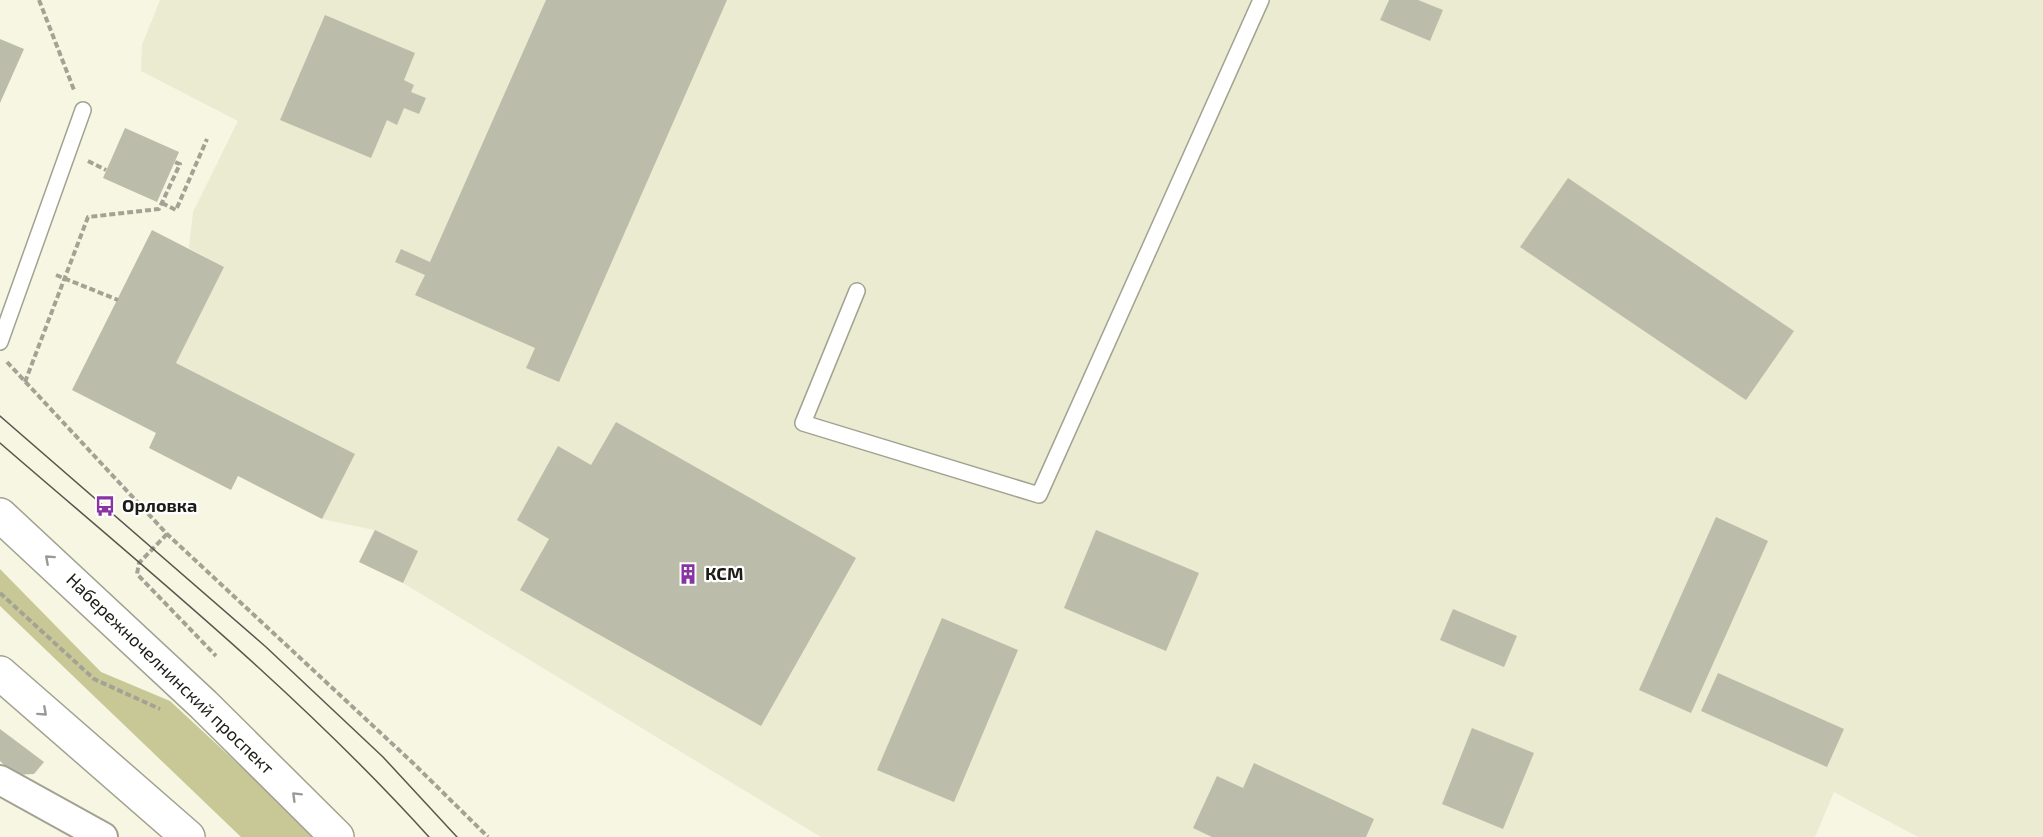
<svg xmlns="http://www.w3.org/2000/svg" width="2043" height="837" viewBox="0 0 2043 837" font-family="'Exo 2',sans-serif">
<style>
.built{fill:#ebebd1}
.green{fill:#c8c796}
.building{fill:#bcbcaa}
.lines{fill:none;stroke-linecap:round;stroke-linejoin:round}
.lane-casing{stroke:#a2a291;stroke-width:18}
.street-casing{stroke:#a2a291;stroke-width:32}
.primary-casing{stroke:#a2a291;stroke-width:36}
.path{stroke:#a3a395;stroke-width:4;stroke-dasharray:6 3;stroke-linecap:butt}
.lane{stroke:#fff;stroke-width:15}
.street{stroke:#fff;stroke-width:28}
.primary{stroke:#fff;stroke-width:33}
.tram{stroke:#57574e;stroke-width:1.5}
.oneway{stroke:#999997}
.labels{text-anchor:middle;stroke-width:4.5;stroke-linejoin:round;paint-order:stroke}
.poi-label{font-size:18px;font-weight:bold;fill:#1d1d17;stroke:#fff;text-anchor:start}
.street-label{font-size:18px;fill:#1d1d17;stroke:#fff}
</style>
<rect width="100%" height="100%" fill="#f6f6e3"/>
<polygon class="built" points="160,0 2043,0 2043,837 1918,837 1834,792 1815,837 821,837 403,583 359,562 374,530 322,519 354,454 176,363 224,267 189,248 193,212 238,121 141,71 142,45"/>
<polygon class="green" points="0,569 101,672 170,701 317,837 241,837 0,606"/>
<g class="building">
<polygon points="546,0 727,0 559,382 526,368 535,348 415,295 425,275 395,262 401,249 430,262"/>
<polygon points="1389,0 1418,0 1443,10 1430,41 1380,20"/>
<polygon points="325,15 415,53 404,80 414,85 411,92 426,98 419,114 404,108 397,125 387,120 371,158 280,120"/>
<polygon points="0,39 24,49 0,103"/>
<polygon points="125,128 179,152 157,202 103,178"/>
<polygon points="1568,178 1794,331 1746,400 1520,247"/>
<polygon points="152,230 224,267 176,363 355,454 322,519 238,476 231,490 149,448 156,433 72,390"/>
<polygon points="616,422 856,558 761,726 520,590 549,539 517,520 558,446 591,465"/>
<polygon points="1716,517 1768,541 1691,713 1639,690"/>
<polygon points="375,530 418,551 403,583 359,562"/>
<polygon points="1096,530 1199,573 1166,651 1064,608"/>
<polygon points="1453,609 1517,636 1504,667 1440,640"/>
<polygon points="942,618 1018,650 954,802 877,770"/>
<polygon points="1718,673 1844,729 1827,767 1701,711"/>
<polygon points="1472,728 1534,753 1503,829 1442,804"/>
<polygon points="0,729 44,762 34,774 14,775 0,761"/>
<polygon points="1254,763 1374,819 1366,837 1212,837 1193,828 1217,776 1243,788"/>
</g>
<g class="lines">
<g class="lane-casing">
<g id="lane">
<polyline points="857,291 803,423 1039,495 1261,0"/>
<polyline points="0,342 83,110"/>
</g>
</g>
<g class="street-casing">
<polyline id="street" points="0,780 103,837"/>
</g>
<g class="primary-casing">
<g id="primary">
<polyline points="0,515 204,705 337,837"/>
<polyline points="0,673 188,837"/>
</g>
</g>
<g class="path">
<polyline points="39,0 74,90"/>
<polyline points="88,161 106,170"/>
<polyline points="162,203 176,210 207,139"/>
<polyline points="56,275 118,300"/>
<polyline points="7,362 167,534 414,764 488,837"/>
<polyline points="25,382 88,217 159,209 180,164 175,162"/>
<polyline points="167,534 139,563 137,574 216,656"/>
<polyline points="0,593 94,679 160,709"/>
</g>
<use href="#lane" class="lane"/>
<use href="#street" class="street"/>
<use href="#primary" class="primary"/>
<g class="tram">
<polyline points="0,416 266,647 383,757 457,837"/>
<path d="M 0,443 C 147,570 299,693 429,837"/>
</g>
</g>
<defs><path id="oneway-chevron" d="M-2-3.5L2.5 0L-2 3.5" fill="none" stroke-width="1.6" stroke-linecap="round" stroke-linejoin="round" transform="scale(1.5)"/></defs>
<g class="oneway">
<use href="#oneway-chevron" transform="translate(49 559) rotate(-138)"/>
<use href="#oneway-chevron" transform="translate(43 712) rotate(42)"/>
<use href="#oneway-chevron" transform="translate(296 796) rotate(-135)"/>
</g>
<defs>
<g id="bus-bare" transform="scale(1.62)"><path d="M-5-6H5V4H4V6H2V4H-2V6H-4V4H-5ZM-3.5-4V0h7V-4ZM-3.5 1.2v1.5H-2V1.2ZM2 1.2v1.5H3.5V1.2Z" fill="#8834a2" stroke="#fff" stroke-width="2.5" paint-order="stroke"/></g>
<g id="building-bare" transform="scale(1.62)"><path d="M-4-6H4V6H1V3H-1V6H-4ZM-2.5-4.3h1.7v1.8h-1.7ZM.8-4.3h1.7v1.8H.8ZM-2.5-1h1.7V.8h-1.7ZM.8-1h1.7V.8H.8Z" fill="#8834a2" stroke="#fff" stroke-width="2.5" paint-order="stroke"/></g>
</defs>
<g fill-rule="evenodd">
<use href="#bus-bare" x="105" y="506"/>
<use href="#building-bare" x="688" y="574"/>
</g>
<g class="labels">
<g class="poi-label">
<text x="122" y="512">Орловка</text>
<text x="705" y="580">КСМ</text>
</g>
<g class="street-label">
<text transform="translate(170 674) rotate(44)" y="6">Набережночелнинский проспект</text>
</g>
</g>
</svg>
